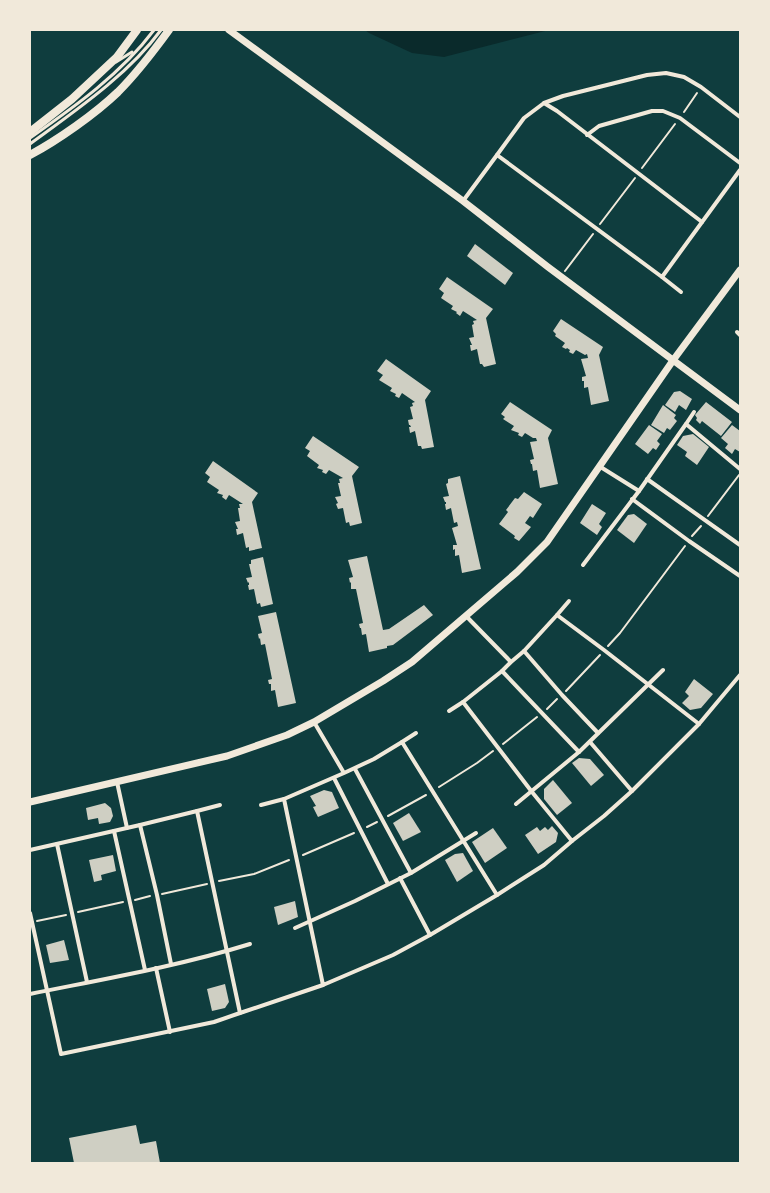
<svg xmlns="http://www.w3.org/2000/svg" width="770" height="1193" viewBox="0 0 770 1193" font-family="Jost,sans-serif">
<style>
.water{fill:#0a2a2b}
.building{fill:#cfcfc3}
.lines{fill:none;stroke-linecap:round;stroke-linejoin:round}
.path{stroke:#f1e9da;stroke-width:2}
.service{stroke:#f1e9da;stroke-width:3}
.minor{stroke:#f1e9da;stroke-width:4}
.tertiary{stroke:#f1e9da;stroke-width:7}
.secondary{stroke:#f1e9da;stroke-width:8}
</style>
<rect width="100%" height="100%" fill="#0f3d3e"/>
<polygon class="water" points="365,30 549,30 444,57 412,53 369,33"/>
<g class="building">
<polygon points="475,244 513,273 505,285 467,256"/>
<polygon points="447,277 493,309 486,318 496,364 484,367 482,364 480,364 477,349 471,351 470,345 472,345 469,338 474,337 472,325 474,324 473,321 477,320 463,311 460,316 456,313 457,312 451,309 453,306 441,298 444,293 439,289"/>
<polygon points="561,319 603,347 599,355 609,401 591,405 588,387 584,388 584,381 582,381 582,377 586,376 581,359 588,358 587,354 585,355 576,350 573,354 569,352 570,350 567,348 566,349 562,347 565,343 555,336 556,334 553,331"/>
<polygon points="386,359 431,391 425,400 434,447 422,449 421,446 418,446 415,431 410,433 409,427 411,427 410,425 409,425 408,420 413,419 410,407 413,406 412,403 415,402 402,393 399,398 395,396 396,394 390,391 392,388 379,380 383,375 377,371"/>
<polygon points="680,391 692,399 686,410 679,405 675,412 665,405 674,392"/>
<polygon points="510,402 552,430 548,438 558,484 540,488 537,470 533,471 532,464 531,464 530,460 534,459 530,442 537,441 536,438 533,438 525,433 522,437 518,435 519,433 511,430 514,426 503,419 505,417 501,414"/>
<polygon points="706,402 732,422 721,436 702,421 700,424 696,420 697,418 695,415"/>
<polygon points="663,405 676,415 674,418 677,421 670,430 667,428 664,433 651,425"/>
<polygon points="649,425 662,434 657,441 660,444 656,450 653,448 648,454 635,444"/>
<polygon points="732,425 740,431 740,452 735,449 732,454 725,448 728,444 721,438"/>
<polygon points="693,434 709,447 697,465 685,456 687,452 677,445 683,436"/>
<polygon points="313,436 359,467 352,476 362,523 350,526 349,522 346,523 343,508 338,509 336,504 338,503 335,497 341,496 338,483 340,483 339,479 343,478 329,470 326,474 322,472 323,470 317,468 319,465 307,456 310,451 305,448"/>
<polygon points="213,461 258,493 252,502 262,548 249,551 249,547 246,548 243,533 237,535 236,529 238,529 235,522 240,521 238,508 240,508 239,504 243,504 229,495 226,500 222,497 223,495 217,493 219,490 207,482 210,477 205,473"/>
<polygon points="460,476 481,569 462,573 459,555 455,556 455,549 453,550 453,545 457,545 452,528 458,526 457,522 454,523 451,508 446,510 445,504 446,504 446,502 445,502 443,497 449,496 446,484 448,483 448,479"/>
<polygon points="524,492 542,504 533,518 530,516 525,523 531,527 519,541 514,538 515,536 499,524 508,512 506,510 515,498 518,499"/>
<polygon points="592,504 606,513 599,524 602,527 597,535 580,523"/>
<polygon points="634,514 647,524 634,543 617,530 628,515"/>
<polygon points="367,556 383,630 389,629 424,605 433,615 393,645 387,646 387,648 369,652 366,634 362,635 361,628 360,628 359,624 363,623 356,589 351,589 351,582 350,583 349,578 353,577 348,560"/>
<polygon points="263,557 273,604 261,607 260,603 257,604 254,589 249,590 248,585 249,585 249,582 248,583 246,578 252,577 249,564 251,564 251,560"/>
<polygon points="276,612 296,703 278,707 275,690 271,691 271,684 269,684 268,680 272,679 265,644 261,645 260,638 259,639 258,634 262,633 258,616"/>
<polygon points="694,679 713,694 701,708 690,710 682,703 689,696 685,692"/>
<polygon points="579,758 590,759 604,775 591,786 572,763"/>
<polygon points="553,780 572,803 557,815 544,799 544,789"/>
<polygon points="324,790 332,792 339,808 318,817 313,807 316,806 310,796"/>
<polygon points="105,803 111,808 113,816 110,822 99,824 98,818 88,820 86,808"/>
<polygon points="409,813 421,832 403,841 393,823"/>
<polygon points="552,826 558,833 556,842 538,854 525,835 537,827 540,831 545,827 548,830"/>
<polygon points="493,828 507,848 485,863 472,842"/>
<polygon points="463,853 473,871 457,882 445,860 455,854"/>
<polygon points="113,855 116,871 101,875 102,880 94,882 89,860"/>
<polygon points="295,901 298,917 278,925 274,907"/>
<polygon points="64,940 69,960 50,963 46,945"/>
<polygon points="225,984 229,1002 225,1008 212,1011 207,989"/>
<polygon points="136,1125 140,1144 156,1141 160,1163 74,1163 69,1138"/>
</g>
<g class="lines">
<g class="path">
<polyline points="684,112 697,93"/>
<polyline points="642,168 675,124"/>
<polyline points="600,224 635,178"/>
<polyline points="565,271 593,234"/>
<polyline points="708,516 739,475"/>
<polyline points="692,536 701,526"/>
<polyline points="608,646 620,633 685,546"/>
<polyline points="566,691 600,655"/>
<polyline points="547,709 557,699"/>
<polyline points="503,744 537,717"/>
<polyline points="439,787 477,763 493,751"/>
<polyline points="388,816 426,795"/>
<polyline points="367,827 377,822"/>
<polyline points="303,855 354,833"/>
<polyline points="219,881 254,874 289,860"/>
<polyline points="162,894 207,884"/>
<polyline points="135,900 150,896"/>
<polyline points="78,912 123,902"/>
<polyline points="37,921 66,915"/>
</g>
<g class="service">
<polyline points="116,62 132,52"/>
<path d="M 30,138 C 74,107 121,74 154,30"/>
<path d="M 30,144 C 75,111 128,75 161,30"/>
</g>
<g class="minor">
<polyline points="544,103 557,111 702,222"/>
<polyline points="740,117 701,87 684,77 666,73 647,75 563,96 544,103 524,118 497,155 662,277 740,170"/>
<polyline points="587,135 599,126 652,111 663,111 680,118 740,163"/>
<polyline points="463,201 497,155"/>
<polyline points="662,277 681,292"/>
<polyline points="737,332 740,335"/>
<polyline points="686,424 694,412"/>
<polyline points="599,466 639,491 686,424 740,469"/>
<polyline points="647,479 740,545"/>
<polyline points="632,499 689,541 740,576"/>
<polyline points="583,565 639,491"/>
<polyline points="557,615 569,601"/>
<polyline points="467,617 511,662 502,671 463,702 532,792 572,841 604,816 632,791 699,724 604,650 557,615 524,651 511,662"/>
<polyline points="524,651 562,695 598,733"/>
<polyline points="502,671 579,752"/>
<polyline points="449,711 463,702"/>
<polyline points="314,722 344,773 284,799 323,985 393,955 430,935 497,895 402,742 374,759 344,773"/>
<polyline points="699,724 740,675"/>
<polyline points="402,742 416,733"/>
<polyline points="590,742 632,791"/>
<polyline points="355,769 411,873"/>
<polyline points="334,778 388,884"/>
<polyline points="117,782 127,828"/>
<polyline points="516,804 579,752 663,670"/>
<polyline points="261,805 284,799"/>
<polyline points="197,811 220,805"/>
<polyline points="140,825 157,895 171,964"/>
<polyline points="114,831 145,970"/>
<polyline points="57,844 87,982"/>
<polyline points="30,850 140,825 197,811 240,1013 214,1022 61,1054 30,913"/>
<polyline points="400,878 430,935"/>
<polyline points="497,895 544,865 572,841"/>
<polyline points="295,928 355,901 411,873 476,833"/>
<polyline points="156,968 170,1032"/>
<path d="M 30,994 C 104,979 179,966 250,944"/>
<polyline points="240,1013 323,985"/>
</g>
<g class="tertiary">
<polyline points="229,30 463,201 548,267 740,410"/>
<polyline points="30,802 227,756 287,735 314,722 383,681 412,662 517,572 547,542 674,359 740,270"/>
</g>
<g class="secondary">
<polyline points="30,132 72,99 117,57 137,30"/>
<path d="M 30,155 C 58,140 95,114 118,92 C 137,73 153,52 169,30"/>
</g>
</g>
<rect width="770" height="1193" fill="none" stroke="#f1e9da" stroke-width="62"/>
</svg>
